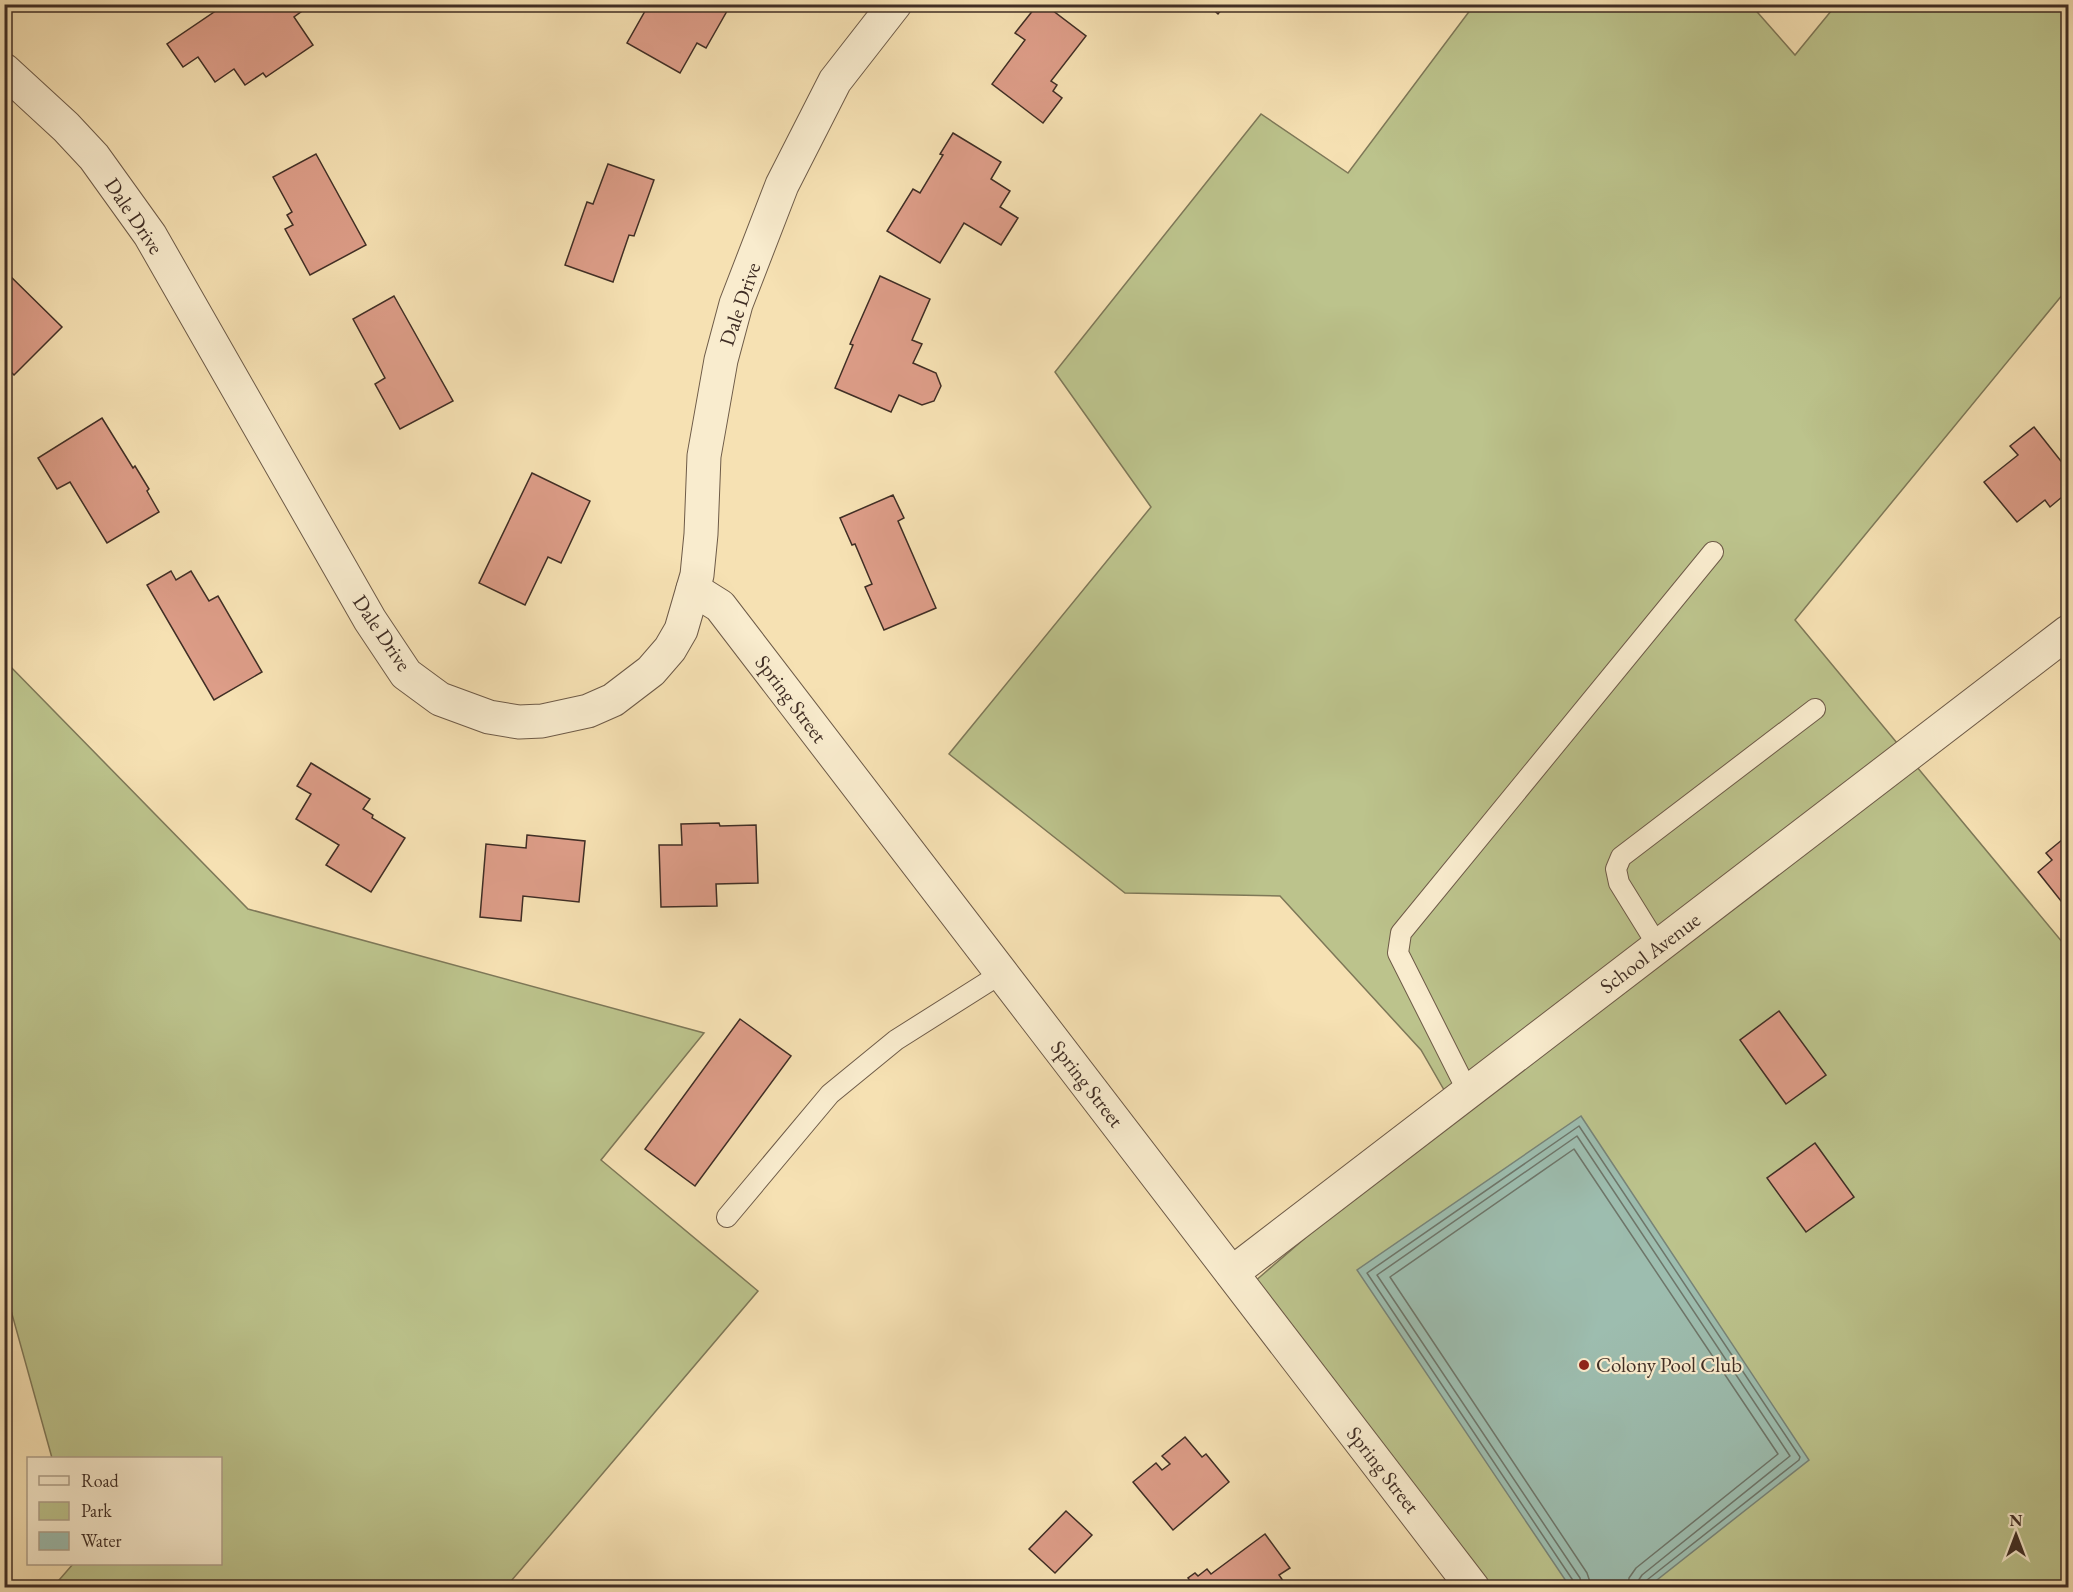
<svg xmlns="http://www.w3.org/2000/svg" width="2073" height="1592" viewBox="0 0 2073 1592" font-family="'EB Garamond',serif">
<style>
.green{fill:#bcc38c;stroke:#7e7858;stroke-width:1.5}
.water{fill:#9dbdaf;stroke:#788478;stroke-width:1.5}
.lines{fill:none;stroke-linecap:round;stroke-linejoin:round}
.shore{stroke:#6e766a;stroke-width:1.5}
.building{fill:#dd9d88;stroke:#402e25;stroke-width:1.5}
.lane-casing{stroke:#6e5b48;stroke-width:22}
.street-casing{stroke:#6e5b48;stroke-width:35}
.lane{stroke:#f9ecce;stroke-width:20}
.street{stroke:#f9ecce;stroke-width:33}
.poi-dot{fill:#8f2418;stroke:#f9ecce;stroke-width:2}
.labels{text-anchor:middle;stroke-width:4.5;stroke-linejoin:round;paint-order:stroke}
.street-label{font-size:21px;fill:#402e25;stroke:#f9ecce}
.poi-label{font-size:21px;fill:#402e25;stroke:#f9ecce;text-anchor:start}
</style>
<rect width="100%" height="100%" fill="#f6e1b3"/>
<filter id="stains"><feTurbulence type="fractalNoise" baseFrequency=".00333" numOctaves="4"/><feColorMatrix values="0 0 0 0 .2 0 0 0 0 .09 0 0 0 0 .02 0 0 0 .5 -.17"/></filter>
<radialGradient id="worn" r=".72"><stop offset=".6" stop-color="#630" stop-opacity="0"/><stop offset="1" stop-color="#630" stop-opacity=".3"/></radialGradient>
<g class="green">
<polygon points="1474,5 1751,5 1795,55 1836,5 2068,5 2068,288 1795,620 2068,949 2068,1587 1491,1587 1254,1282 1455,1109 1421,1050 1280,896 1125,893 949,754 1151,507 1055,372 1261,114 1348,173"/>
<polygon points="5,661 248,909 704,1033 601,1160 758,1291 506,1587 53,1587 73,1564 220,1564 220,1458 52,1458 5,1289"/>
</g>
<polygon class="water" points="1581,1116 1809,1460 1648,1587 1570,1587 1357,1270"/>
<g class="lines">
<g class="shore">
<polyline points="1575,1588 1574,1582 1367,1273 1579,1126 1800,1457 1799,1460 1647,1580 1645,1588"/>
<polyline points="1582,1588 1580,1578 1377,1275 1577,1136 1790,1456 1642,1575 1638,1581 1637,1588"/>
<polyline points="1592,1588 1587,1573 1390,1277 1574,1149 1778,1454 1636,1568 1629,1578 1628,1588"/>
</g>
</g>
<g class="building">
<polygon points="226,4 229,4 231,8 236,4 243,4 247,11 257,4 312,4 294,17 313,45 266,77 263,73 245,85 234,69 215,82 198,57 183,67 167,44"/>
<polygon points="644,4 731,4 706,48 697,43 680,73 627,43 645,11 641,9"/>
<polygon points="1038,4 1044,4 1086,36 1051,81 1057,85 1053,91 1062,98 1043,123 992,84 1025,40 1015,33"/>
<polygon points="1207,4 1226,4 1218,14"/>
<polygon points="953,133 1001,162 991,179 1010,191 1000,207 1018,218 1001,245 964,223 940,263 887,231 913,189 920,193 943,155 940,154"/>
<polygon points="316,154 366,245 310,275 285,229 293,225 287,215 292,212 273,177"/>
<polygon points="608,164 654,180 634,236 629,235 613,282 565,265 587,202 593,204"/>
<polygon points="4,270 62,327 14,375 4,365"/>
<polygon points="880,276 930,299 912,340 922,344 913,363 936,373 941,386 934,401 922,405 899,395 891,412 835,388 853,345 850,344"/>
<polygon points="394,296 453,401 400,429 375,384 385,378 353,319"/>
<polygon points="102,418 133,468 135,466 149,489 147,491 159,512 107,543 70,482 57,489 38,458"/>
<polygon points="2034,427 2068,470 2068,492 2050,507 2045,500 2017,522 1984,482 2018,455 2010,446"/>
<polygon points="532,473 590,501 561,563 548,557 525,605 479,583"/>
<polygon points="893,495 904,518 898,521 936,608 884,630 865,587 872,584 855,544 852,545 840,518"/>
<polygon points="171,571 176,580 191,571 209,601 218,596 262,672 214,700 147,585"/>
<polygon points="311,763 370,799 363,809 373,815 372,818 405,838 371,892 326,865 339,845 296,819 311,794 297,786"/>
<polygon points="719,823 720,826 756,825 758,883 716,884 717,906 661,907 659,845 682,845 681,824"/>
<polygon points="527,835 585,841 579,902 523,896 521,921 480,917 486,844 526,848"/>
<polygon points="2068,835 2068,895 2061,901 2038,872 2052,860 2046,853"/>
<polygon points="1779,1011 1826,1075 1786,1104 1740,1040"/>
<polygon points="740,1019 791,1056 695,1186 645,1149"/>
<polygon points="1815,1143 1854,1197 1806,1232 1767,1178"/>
<polygon points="1185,1437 1202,1457 1206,1454 1229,1482 1173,1530 1133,1482 1156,1463 1162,1470 1170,1464 1162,1456"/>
<polygon points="1066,1511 1092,1535 1055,1573 1029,1549"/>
<polygon points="1265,1534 1290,1568 1279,1575 1288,1588 1183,1588 1191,1582 1188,1578 1195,1573 1198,1576 1207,1569 1211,1574"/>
</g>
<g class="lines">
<g class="lane-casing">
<g id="lane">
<polyline points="1658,946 1619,883 1616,869 1621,857 1815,709"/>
<polyline points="1468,1092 1398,953 1401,933 1713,552"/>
<polyline points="727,1217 830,1094 896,1040 1002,973"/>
</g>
</g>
<g class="street-casing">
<g id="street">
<polyline points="4,70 66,127 94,157 150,235 370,620 406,674 440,699 489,717 519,722 542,721 588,711 613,700 651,671 670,649 681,630 697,575 701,534 704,456 721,360 736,304 782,185 835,81 895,4"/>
<polyline points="693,589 720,606 1473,1588"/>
<polyline points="1232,1273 2068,632"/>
</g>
</g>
<use href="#lane" class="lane"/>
<use href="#street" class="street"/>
</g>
<circle class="poi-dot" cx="1584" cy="1365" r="6"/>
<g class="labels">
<g class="street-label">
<text transform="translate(134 216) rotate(56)" y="7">Dale Drive</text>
<text transform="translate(740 304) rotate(-71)" y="7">Dale Drive</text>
<text transform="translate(382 633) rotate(56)" y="7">Dale Drive</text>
<text transform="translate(791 699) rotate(53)" y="7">Spring Street</text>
<text transform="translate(1650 953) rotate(-37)" y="7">School Avenue</text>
<text transform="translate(1087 1084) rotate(52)" y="7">Spring Street</text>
<text transform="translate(1383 1470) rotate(52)" y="7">Spring Street</text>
</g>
<g class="poi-label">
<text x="1596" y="1372">Colony Pool Club</text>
</g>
</g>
<rect width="2073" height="1592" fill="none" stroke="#f6e1b3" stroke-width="24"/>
<rect x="6" y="6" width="2061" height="1580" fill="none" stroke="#402e25" stroke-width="3"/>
<rect x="12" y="12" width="2049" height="1568" fill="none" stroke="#402e25" stroke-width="1.5"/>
<rect x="27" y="1457" width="195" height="108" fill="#f9ecce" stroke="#afa08a" stroke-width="1.5"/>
<rect x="39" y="1476" width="30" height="9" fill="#f9ecce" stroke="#afa08a" stroke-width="1.5"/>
<text x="81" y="1487" font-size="18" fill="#402e25">Road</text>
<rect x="39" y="1502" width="30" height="18" fill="#bcc38c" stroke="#afa08a" stroke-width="1.5"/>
<text x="81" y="1517" font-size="18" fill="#402e25">Park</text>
<rect x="39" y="1532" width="30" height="18" fill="#9dbdaf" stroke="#afa08a" stroke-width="1.5"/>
<text x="81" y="1547" font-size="18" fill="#402e25">Water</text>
<g transform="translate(2016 1535)" stroke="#f9ecce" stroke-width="4.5" paint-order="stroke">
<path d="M0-4.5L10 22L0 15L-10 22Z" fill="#402e25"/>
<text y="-9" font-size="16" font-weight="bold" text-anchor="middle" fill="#402e25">N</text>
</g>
<rect width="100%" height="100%" filter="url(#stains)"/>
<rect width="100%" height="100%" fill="url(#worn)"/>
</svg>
